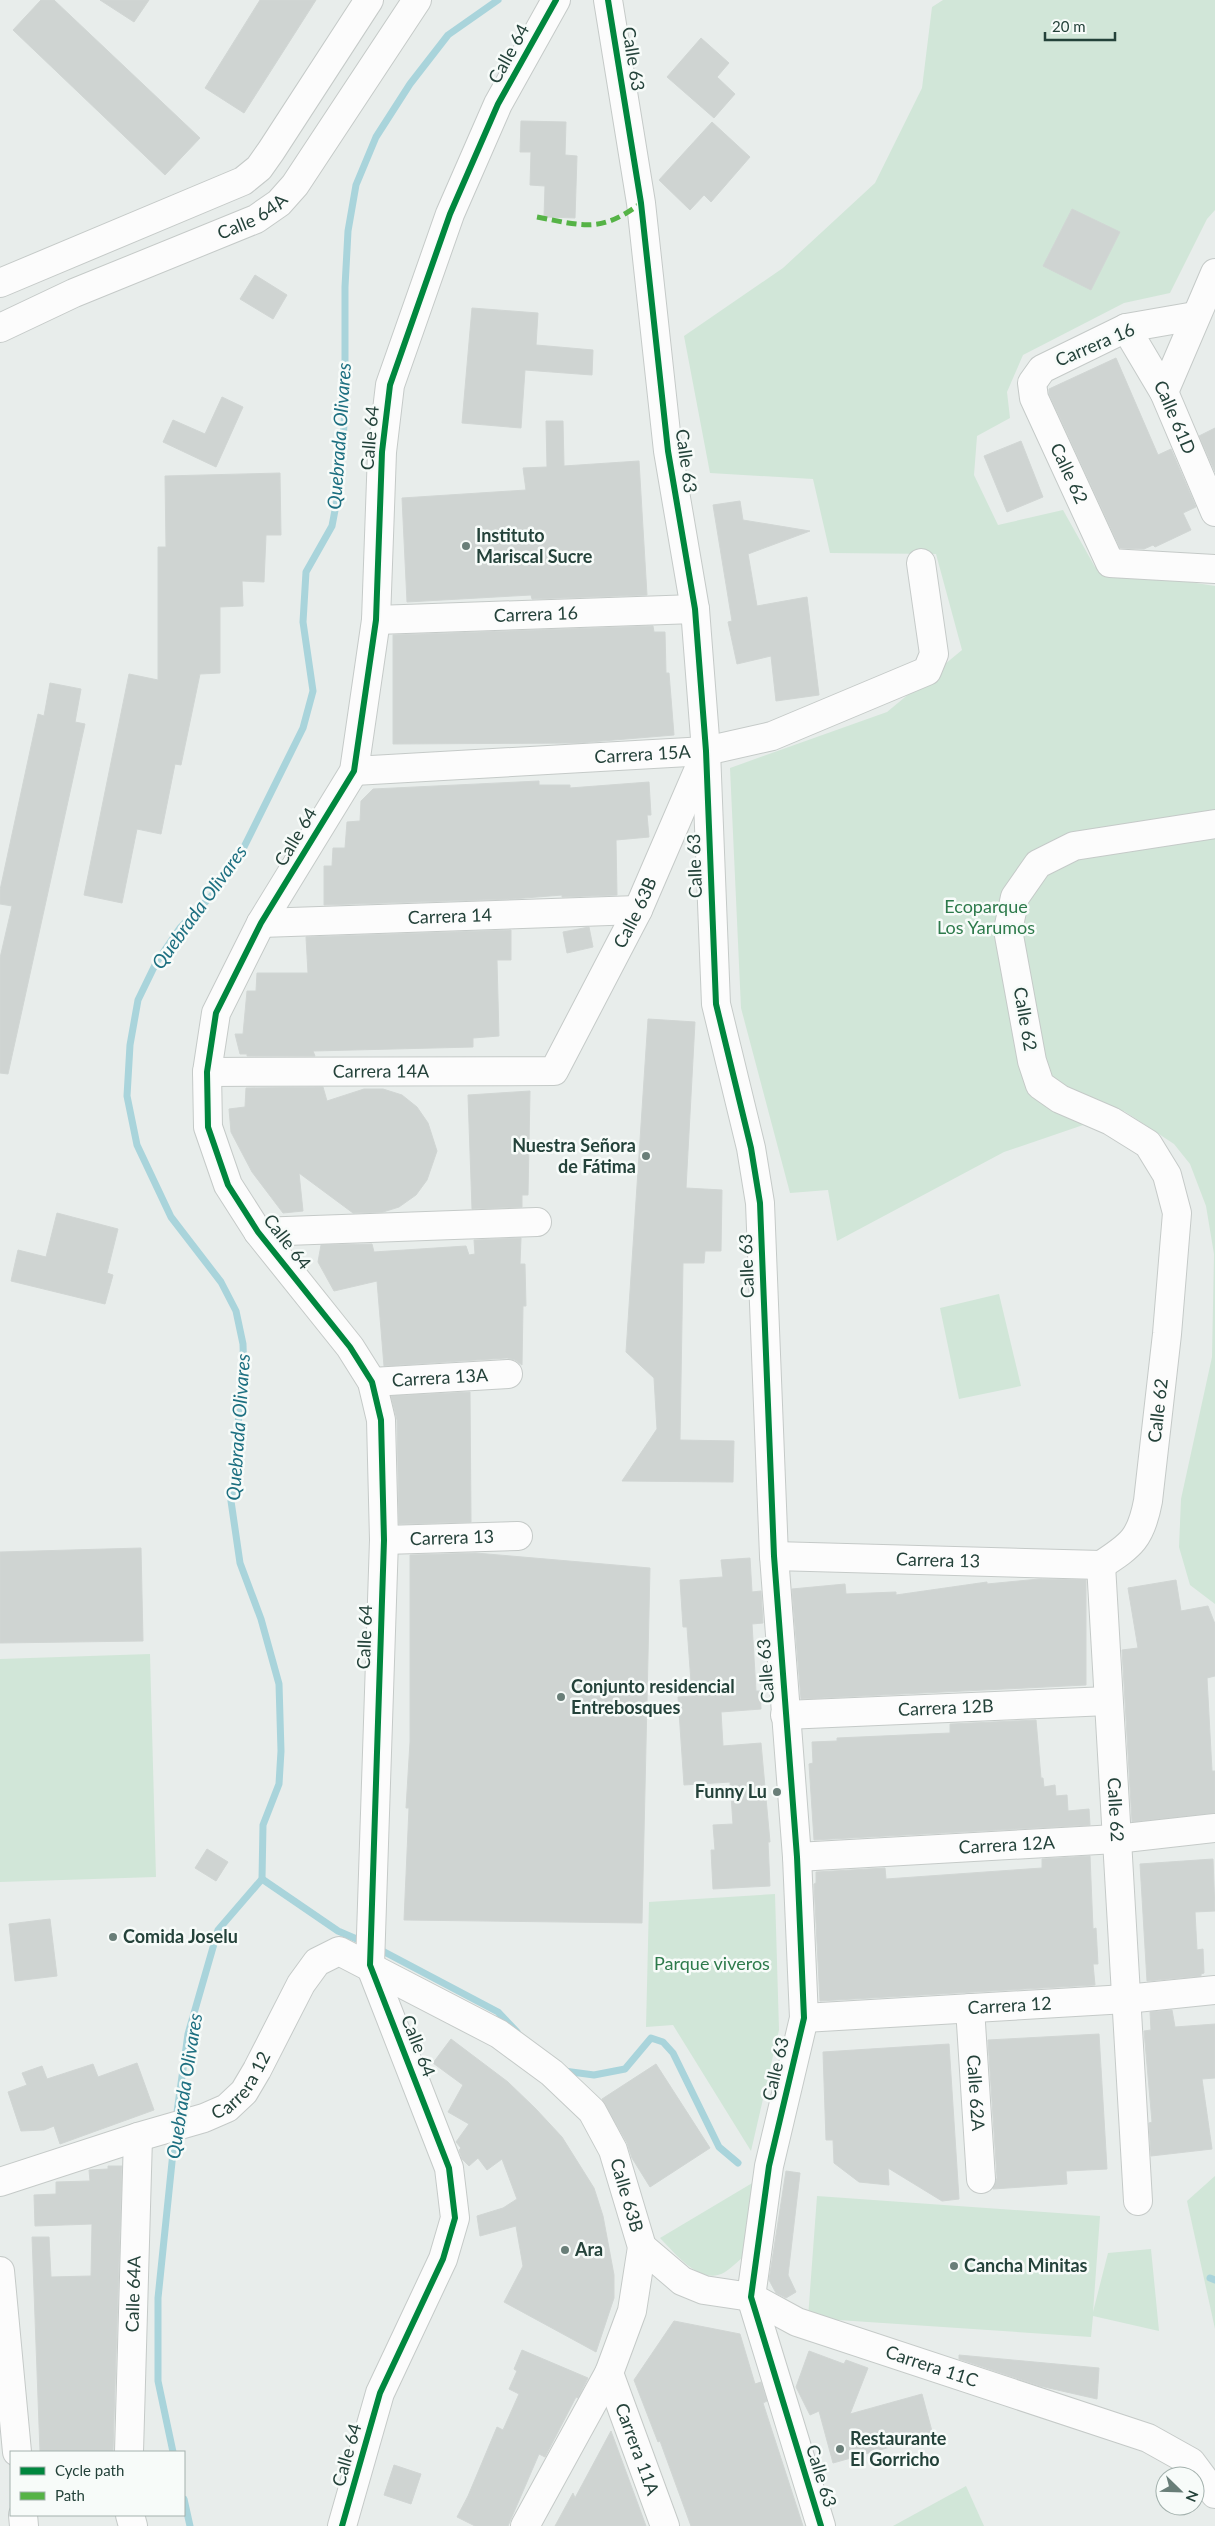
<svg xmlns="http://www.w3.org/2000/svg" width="1215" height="2526" viewBox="0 0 1215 2526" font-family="Lato,sans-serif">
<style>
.green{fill:#d1e6d8}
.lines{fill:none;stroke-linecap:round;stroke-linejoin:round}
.stream{stroke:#a9d4db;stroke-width:7}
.building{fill:#cfd4d2;stroke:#d1d6d4}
.minor-casing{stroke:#c5cac8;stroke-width:30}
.minor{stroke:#fcfcfc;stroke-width:28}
.quiet{stroke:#55b346;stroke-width:5;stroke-dasharray:10 5;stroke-linecap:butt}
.cycleway-casing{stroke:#f7fbf9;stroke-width:9}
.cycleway{stroke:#00873e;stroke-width:6}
.poi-dot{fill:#697e78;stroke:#f7fbf9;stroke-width:2}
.labels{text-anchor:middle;stroke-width:5;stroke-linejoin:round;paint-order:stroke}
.street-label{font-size:18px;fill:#24423a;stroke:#f7fbf9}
.poi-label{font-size:18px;font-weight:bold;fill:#24423a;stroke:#f7fbf9;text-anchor:start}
.park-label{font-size:18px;fill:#2d7a4b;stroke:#f7fbf9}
.water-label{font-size:19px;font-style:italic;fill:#1c6f80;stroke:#f7fbf9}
</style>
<rect width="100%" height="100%" fill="#e8edeb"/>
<g class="green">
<polygon points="943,0 1215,0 1215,210 1207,219 1170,293 1124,303 1023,355 1007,392 1010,418 977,436 974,475 998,525 1063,510 1095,567 1215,586 1215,1604 1190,1585 1179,1547 1181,1499 1212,1357 1214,1254 1206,1206 1190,1164 1174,1144 1124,1111 1004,1152 837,1241 828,1190 790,1193 741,1008 730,768 887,712 962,650 936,554 830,553 813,479 710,473 684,336 783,268 875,183 922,88 932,7"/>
<polygon points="999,1294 1021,1386 959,1399 940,1308"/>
<polygon points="150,1654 156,1877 0,1882 0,1659"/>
<polygon points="775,1894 779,2030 751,2151 673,2025 646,2027 649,1902"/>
<polygon points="1215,2176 1215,2329 1187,2201"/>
<path d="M 754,2182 L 743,2257 C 737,2262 731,2268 725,2272 C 701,2287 675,2253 660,2238 Z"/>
<polygon points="817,2196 1100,2216 1093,2312 1108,2253 1151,2249 1159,2331 1093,2316 1091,2337 808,2318"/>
<polygon points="966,2486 984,2526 893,2526"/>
</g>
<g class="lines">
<g class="stream">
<polyline points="262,1879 338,1931 366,1943"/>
<polyline points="375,1947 498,2012 517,2032"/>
<polyline points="564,2071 594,2075 625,2069 651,2038 663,2042 673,2053 719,2147 738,2163"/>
<polyline points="176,2119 188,2034 218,1930 262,1879 263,1825 279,1784 281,1751 279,1684 261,1619 240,1563 231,1501 237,1461 239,1407 244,1379 243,1344 236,1311 221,1282 171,1217 137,1145 127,1096 130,1045 138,1000 156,963 180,928 216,891 243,849 303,728 313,691 303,622 306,572 332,526 340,484 345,409 345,287 348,231 356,185 376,137 410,84 448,35 498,0"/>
<polyline points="1210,2278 1215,2280"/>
<polyline points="173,2452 158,2381 158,2298 175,2133"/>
<polyline points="184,2499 190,2526"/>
</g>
</g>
<g class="building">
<polygon points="41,0 54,0 200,138 165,175 13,30"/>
<polygon points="100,0 149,0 134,22"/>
<polygon points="260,0 316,0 244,113 205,88"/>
<polygon points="701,38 729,63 717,77 735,94 714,118 667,77"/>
<polygon points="521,121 566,122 565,155 577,156 575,218 544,217 545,186 530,185 531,152 520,152"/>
<polygon points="712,122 750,157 711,202 704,195 690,210 659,180"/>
<polygon points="1072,209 1120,232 1091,290 1043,266"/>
<polygon points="255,275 287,295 273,319 240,299"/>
<polygon points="472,308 538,313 536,345 593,350 592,375 525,370 521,428 462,423"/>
<polygon points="1116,358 1158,455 1171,449 1196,507 1183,513 1191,530 1155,547 1153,545 1144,549 1120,548 1049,394 1049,389"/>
<polygon points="222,397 243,407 216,467 163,442 173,420 205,434"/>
<polygon points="546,421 563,421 564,466 639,461 647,595 532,599 531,595 407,602 402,498 526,490 523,468 547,467"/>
<polygon points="1215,428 1215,472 1199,436"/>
<polygon points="1021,441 1043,497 1007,512 984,456"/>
<polygon points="280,473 281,535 266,535 264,582 242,581 243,606 220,607 220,673 200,674 181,765 175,764 161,834 137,829 122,903 84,895 129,674 158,680 158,547 166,547 165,476"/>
<polygon points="740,501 743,520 810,531 748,554 757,606 807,597 819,695 776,701 771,656 737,664 728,622 732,621 713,505"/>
<polygon points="653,626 654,632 665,632 666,673 669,673 674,735 578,743 393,744 393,635"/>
<polygon points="50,683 81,689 75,722 85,724 8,1074 0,1073 0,958 12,906 0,904 0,890 38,714 44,716"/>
<polygon points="539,781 539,785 570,785 570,788 649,782 651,815 647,815 649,837 616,840 617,895 562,897 562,895 512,899 324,905 324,866 332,866 333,848 345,848 347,822 360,821 361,801 373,789"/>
<polygon points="589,927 593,947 567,953 563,932"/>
<polygon points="511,930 511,960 497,960 499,1036 473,1038 473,1047 313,1051 315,1056 247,1056 247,1054 240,1054 235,1034 243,1034 247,991 256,991 257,973 308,973 306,937"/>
<polygon points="648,1019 695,1022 686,1188 722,1190 721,1251 705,1251 704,1263 683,1263 680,1440 734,1441 733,1482 622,1481 657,1429 654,1378 626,1352"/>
<polygon points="323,1087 327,1101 364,1089 383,1089 402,1095 417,1107 428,1123 437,1151 427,1180 416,1195 399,1207 383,1212 353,1213 299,1173 303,1211 283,1213 252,1172 231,1132 229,1109 245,1107 246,1088"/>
<polygon points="530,1091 528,1195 522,1195 522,1207 472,1209 468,1095"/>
<polygon points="57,1213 118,1229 107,1273 113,1275 105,1304 11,1281 18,1250 46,1257"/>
<polygon points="521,1238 520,1264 525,1264 526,1306 523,1306 522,1365 515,1360 507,1358 384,1366 377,1281 334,1291 318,1262 321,1245 372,1244 374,1252 466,1246 469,1255 475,1254 474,1240"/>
<polygon points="470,1392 471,1522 399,1524 397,1420 391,1396"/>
<polygon points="141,1548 143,1641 0,1643 0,1552"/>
<polygon points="476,1553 650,1568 642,1923 404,1920 409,1808 406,1808 410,1742 410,1555"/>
<polygon points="750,1558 752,1592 761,1591 763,1623 752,1624 756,1691 760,1691 761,1709 721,1712 723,1746 761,1743 770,1842 768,1842 770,1886 713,1889 711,1850 715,1850 713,1825 733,1824 730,1782 684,1785 678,1697 692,1696 687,1627 683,1627 680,1580 723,1577 721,1560"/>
<polygon points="1039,1579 1086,1580 1086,1685 801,1699 792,1589 845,1584 846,1594 896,1592 896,1595 987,1582 987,1584"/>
<polygon points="1176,1580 1181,1611 1208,1606 1215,1624 1215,1676 1207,1678 1212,1771 1215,1771 1215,1813 1132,1822 1122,1650 1138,1648 1128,1588"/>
<polygon points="1036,1720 1041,1778 1043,1778 1044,1787 1055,1785 1056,1796 1067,1795 1068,1811 1089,1809 1090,1825 814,1840 809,1764 813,1763 812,1742 837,1741 837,1738 950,1733 950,1724"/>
<polygon points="207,1849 228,1862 216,1881 195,1868"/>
<polygon points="1090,1856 1093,1929 1096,1928 1098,1964 1093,1964 1095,1985 820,2001 814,1884 816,1883 816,1872 885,1868 886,1879 1042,1868 1042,1859"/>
<polygon points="1213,1859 1215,1911 1195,1912 1197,1950 1203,1949 1204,1973 1201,1974 1201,1976 1147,1981 1140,1864"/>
<polygon points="50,1919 57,1976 15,1981 9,1924"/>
<polygon points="1172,2010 1175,2027 1215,2024 1215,2078 1202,2079 1212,2149 1151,2156 1149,2123 1152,2122 1144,2031 1151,2030 1150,2012"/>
<polygon points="1099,2034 1107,2169 1066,2171 1067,2184 993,2189 997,2178 988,2040"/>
<polygon points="451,2039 508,2082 535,2108 562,2137 594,2188 603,2216 614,2275 614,2298 596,2352 504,2302 523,2266 516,2226 480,2236 477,2216 503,2208 517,2199 502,2159 487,2170 478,2158 469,2166 462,2159 459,2150 461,2148 456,2142 469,2124 448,2112 463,2085 433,2063"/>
<polygon points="949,2044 959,2199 942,2201 888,2168 889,2185 859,2182 834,2163 833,2140 826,2140 823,2052"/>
<polygon points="137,2063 154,2110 60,2144 54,2126 44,2130 21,2131 8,2092 27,2085 22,2073 42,2066 47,2079 93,2064 98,2077"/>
<polygon points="656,2064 710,2148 650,2187 632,2158 627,2143 602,2099"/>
<polygon points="108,2166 122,2166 113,2452 40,2452 32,2237 49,2237 51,2277 91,2276 92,2224 35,2226 34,2195 56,2194 56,2182 90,2181 89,2170 108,2169"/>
<polygon points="786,2171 800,2173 788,2275 796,2292 786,2298 776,2293 769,2280"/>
<polygon points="674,2321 740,2334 755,2384 761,2382 767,2401 763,2403 803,2526 691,2526 660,2441 658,2442 634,2380"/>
<polygon points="522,2350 588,2378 578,2398 576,2397 545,2457 539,2454 508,2526 475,2526 457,2517 468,2496 497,2427 503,2430 519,2394 509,2389 517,2371 514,2369"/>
<polygon points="809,2351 844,2364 846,2360 868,2368 850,2414 922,2394 933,2435 833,2463 819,2411 810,2415 796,2387"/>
<polygon points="959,2355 1099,2368 1097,2399 1040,2386 959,2359"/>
<polygon points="611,2431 646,2526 555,2526 573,2493 575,2498"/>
<polygon points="394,2465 421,2474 411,2504 384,2495"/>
</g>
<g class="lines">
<g class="minor-casing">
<g id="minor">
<polyline points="608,0 641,203 668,451 695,609 706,751 716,1004 751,1148 760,1203 774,1556 797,1857 804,2018 769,2166 751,2297 821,2526"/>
<polyline points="0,283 243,181 259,168 271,151 369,0"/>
<path id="s1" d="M 1195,316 L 1126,328 L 1042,369 L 1032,383 L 1034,398 L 1110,563 L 1215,569"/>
<path id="s2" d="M 0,328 L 74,293 L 256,219 L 279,203 L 295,185 L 417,0"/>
<path id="s3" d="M 1126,328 L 1164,392 L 1215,512"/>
<polyline points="1164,392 1215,273"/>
<path id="s4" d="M 376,620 L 695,609"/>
<path id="s5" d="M 354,771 L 706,751 L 772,736 L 927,671 L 934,654 L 921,563"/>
<path id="s6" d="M 261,923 L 638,910"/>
<path id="s7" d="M 207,1072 L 554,1071 L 638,910 L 704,757"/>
<polyline points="258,1232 537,1222"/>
<path id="s8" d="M 372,1382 L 508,1374"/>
<path id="s9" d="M 384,1540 L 518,1536"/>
<path id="s10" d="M 774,1556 L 1101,1565"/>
<path id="s11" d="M 1101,1565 C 1132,1545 1141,1538 1148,1501 L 1167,1334 L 1177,1213 L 1167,1175 L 1148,1144 L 1111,1121 L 1060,1099 L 1040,1085 L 1032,1061 L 1008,930 L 1015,897 L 1038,864 L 1074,846 L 1215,824"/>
<path id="s12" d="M 1101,1565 L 1138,2201"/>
<path id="s13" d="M 785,1715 L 1108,1701"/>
<path id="s14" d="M 797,1857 L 1116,1839 L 1215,1828"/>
<path id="s15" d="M 970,2008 L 981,2179"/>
<path id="s16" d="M 804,2018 L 1126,1999 L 1215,1990"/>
<path id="s17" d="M 0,2182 L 138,2137 L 204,2118 L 227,2108 L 244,2092 L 257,2070 L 301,1984 L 317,1962 L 339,1951 L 499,2034 L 552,2073 L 592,2111 L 613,2150 L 642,2247 L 632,2311 L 609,2373 L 525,2526"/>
<path id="s18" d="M 642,2247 L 682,2281 L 704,2290 L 751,2297 L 797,2322 L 1148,2438 L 1191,2462 L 1215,2494"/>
<polyline points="0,2271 17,2452"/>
<path id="s19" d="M 609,2373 L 665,2526"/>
<path id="s20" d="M 129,2452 L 138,2137"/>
<polyline points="23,2515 24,2526"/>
<polyline points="130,2515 133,2526"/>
<polyline points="342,2526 380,2393 443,2259 455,2218 449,2168 370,1965 384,1540 381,1420 372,1382 350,1347 258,1232 228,1185 208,1127 207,1072 216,1013 261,923 354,771 376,620 382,452 390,385 450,214 498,104 556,0"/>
</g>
</g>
<use href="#minor" class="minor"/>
<path class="quiet" d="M 537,217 C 584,226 601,233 641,203"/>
<g class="cycleway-casing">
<g id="cycleway">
<polyline points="608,0 641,203 668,451 695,609 706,751 716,1004 751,1148 760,1203 774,1556 797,1857 804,2018 769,2166 751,2297 821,2526"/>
<polyline points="342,2526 380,2393 443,2259 455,2218 449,2168 370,1965 384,1540 381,1420 372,1382 350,1347 258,1232 228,1185 208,1127 207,1072 216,1013 261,923 354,771 376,620 382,452 390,385 450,214 498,104 556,0"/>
</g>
</g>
<use href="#cycleway" class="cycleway"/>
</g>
<g class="poi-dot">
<circle cx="466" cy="546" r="5"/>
<circle cx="646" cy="1156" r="5"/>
<circle cx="561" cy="1697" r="5"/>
<circle cx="777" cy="1792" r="5"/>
<circle cx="113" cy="1937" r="5"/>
<circle cx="565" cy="2250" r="5"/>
<circle cx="954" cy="2266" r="5"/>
<circle cx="840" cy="2449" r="5"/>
</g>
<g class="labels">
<g class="street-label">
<text transform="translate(509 54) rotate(-61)" y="6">Calle 64</text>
<text transform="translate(633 59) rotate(81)" y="6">Calle 63</text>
<text dy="6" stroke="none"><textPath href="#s2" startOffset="276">Calle 64A</textPath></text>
<text transform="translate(1095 345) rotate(-23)" y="6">Carrera 16</text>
<text dy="6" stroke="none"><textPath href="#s3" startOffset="102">Calle 61D</textPath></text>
<text transform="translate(370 438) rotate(-85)" y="6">Calle 64</text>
<text transform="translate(686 461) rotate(82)" y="6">Calle 63</text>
<text dy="6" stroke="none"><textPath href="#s1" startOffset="279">Calle 62</textPath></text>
<text dy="6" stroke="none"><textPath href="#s4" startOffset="160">Carrera 16</textPath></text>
<text dy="6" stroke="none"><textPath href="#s5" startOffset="289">Carrera 15A</textPath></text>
<text transform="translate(296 837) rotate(-59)" y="6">Calle 64</text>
<text transform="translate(695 866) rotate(-92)" y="6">Calle 63</text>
<text dy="6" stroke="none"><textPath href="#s7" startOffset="525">Calle 63B</textPath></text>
<text dy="6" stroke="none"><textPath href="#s6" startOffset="189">Carrera 14</textPath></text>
<text transform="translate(1025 1019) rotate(80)" y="6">Calle 62</text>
<text dy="6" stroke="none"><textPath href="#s7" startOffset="174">Carrera 14A</textPath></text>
<text transform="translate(287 1242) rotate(52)" y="6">Calle 64</text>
<text transform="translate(747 1266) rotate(-92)" y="6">Calle 63</text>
<text dy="6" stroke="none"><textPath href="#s8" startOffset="68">Carrera 13A</textPath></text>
<text dy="6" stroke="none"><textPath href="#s11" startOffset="174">Calle 62</textPath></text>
<text dy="6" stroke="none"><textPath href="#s9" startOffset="68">Carrera 13</textPath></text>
<text dy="6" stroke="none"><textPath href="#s10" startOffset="164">Carrera 13</textPath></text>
<text transform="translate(365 1637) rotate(-88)" y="6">Calle 64</text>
<text transform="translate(766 1671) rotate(-94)" y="6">Calle 63</text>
<text dy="6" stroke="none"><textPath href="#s13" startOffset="161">Carrera 12B</textPath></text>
<text dy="6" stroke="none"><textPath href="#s12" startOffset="245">Calle 62</textPath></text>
<text dy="6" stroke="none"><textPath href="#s14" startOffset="210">Carrera 12A</textPath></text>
<text dy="6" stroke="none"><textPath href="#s16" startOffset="206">Carrera 12</textPath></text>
<text transform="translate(418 2046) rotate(69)" y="6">Calle 64</text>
<text transform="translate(776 2069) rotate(-77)" y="6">Calle 63</text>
<text dy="6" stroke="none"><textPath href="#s17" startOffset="265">Carrera 12</textPath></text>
<text dy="6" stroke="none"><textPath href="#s15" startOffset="85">Calle 62A</textPath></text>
<text dy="6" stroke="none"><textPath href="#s17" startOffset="829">Calle 63B</textPath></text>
<text dy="6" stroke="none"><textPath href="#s20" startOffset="158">Calle 64A</textPath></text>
<text dy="6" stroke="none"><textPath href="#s18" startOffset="318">Carrera 11C</textPath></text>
<text dy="6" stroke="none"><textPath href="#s19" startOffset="81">Carrera 11A</textPath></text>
<text transform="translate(347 2455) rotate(-74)" y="6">Calle 64</text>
<text transform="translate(821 2476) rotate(73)" y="6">Calle 63</text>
</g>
<g class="poi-label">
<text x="476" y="542">Instituto<tspan x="476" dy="21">Mariscal Sucre</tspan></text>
<text x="636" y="1152" text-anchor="end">Nuestra Señora<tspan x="636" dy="21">de Fátima</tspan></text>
<text x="571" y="1693">Conjunto residencial<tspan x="571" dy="21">Entrebosques</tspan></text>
<text x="767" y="1798" text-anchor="end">Funny Lu</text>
<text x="123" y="1943">Comida Joselu</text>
<text x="575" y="2256">Ara</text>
<text x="964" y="2272">Cancha Minitas</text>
<text x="850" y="2445">Restaurante<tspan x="850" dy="21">El Gorricho</tspan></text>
</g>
<g class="park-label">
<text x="986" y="913">Ecoparque<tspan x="986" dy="21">Los Yarumos</tspan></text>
<text x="712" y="1970">Parque viveros</text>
</g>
<g class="water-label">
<text transform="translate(339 436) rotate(-86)" y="7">Quebrada Olivares</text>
<text transform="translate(199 907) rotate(-54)" y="7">Quebrada Olivares</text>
<text transform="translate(238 1427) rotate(-86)" y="7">Quebrada Olivares</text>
<text transform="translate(184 2086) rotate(-81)" y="7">Quebrada Olivares</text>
</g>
</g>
<rect x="10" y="2451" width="175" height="65" fill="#f7fbf9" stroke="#a3b1ad"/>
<rect x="20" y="2467" width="25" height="8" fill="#00873e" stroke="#a3b1ad"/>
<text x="55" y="2476" font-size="15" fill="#24423a">Cycle path</text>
<rect x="20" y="2492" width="25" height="8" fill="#55b346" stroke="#a3b1ad"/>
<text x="55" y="2501" font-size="15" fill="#24423a">Path</text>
<g transform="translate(1180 2491) rotate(113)"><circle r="24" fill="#f7fbf9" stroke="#a3b1ad"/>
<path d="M0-4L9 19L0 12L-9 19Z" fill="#697e78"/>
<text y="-8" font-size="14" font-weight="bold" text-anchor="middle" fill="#24423a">N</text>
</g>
<path d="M1045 32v8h70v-8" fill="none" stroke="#24423a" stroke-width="2.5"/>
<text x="1052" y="32" font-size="15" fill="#24423a" stroke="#f7fbf9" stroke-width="4" paint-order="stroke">20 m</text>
</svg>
